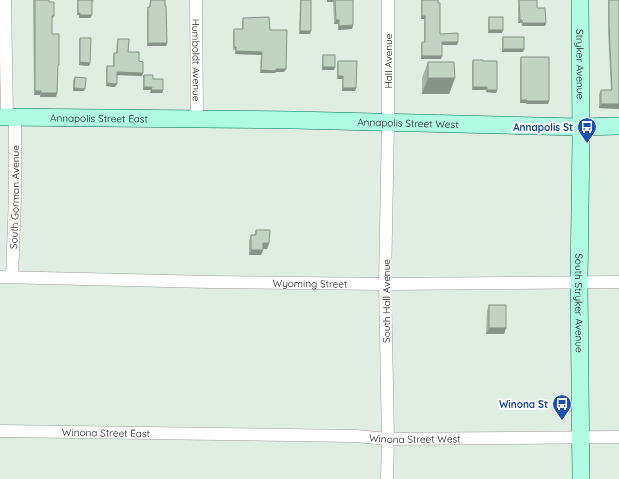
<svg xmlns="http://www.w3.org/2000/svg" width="619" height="479" viewBox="0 0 619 479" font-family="Quicksand,sans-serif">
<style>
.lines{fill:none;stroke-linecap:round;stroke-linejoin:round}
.street-casing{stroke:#9f9f9f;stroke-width:13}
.secondary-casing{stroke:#017353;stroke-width:18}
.street{stroke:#fff;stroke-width:12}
.secondary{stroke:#affce2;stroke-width:17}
.wall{fill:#a5b6a6}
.shaded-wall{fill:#869487}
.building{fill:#c0d4c1;stroke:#869487}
.labels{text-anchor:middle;stroke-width:4;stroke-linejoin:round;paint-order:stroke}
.street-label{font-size:10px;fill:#1b1b1b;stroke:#fff}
.transit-label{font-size:10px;font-weight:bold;fill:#164399;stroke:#fff;text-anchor:end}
</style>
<rect width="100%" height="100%" fill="#e0ede3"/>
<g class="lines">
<g class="street-casing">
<g id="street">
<polyline points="5,0 7,117"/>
<path id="s1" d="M 196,0 L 197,119"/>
<path id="s2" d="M 0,277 L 209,282 L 385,284 L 619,282"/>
<path id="s3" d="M 12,277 L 15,197 L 15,117"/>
<path id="s4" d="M 0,431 L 356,436 L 388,439 L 619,437"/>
<polyline points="387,479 388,439 385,284 388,123 388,0"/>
</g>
</g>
<g class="secondary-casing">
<g id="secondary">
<path id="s5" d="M 580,0 L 581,138 L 579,282 L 581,479"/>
<path id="s6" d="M 0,117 L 293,120 L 580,127 L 619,126"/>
</g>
</g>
<use href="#street" class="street"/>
<use href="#secondary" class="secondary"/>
</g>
<g class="wall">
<polygon points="33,0 49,0 49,2 54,16 52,20 52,34 58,69 57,93 56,97 40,97 40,95 34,95"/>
<polygon points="77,0 94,0 93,2 92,2 92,15 90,18 79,18 79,15 77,15"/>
<polygon points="150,0 165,0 167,43 166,46 147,46 147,10 148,7 149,7"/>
<polygon points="300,0 311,0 310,34 299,34"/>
<polygon points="327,0 353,0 353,25 352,29 338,30 338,24 334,24 333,2 327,2"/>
<polygon points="421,0 438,0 440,34 457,45 442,45 442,56 441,59 421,59 421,45 422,42 424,42 424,19 421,19"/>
<polygon points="518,0 537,0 537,8 546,23 545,26 522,26 521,23 518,23"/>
<polygon points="608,0 619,0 619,109 599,108 599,94 601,90 611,90 608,31"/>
<polygon points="489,17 502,33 488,33 488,20"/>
<polygon points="243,18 270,30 286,69 284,72 276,72 275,73 260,73 261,55 235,54 235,50 233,50 233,32 234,29 242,29 242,21"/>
<polygon points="503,37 524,49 523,52 502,52 502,40"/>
<polygon points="80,38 90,63 89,66 79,65 79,41"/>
<polygon points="118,39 128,52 139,61 143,73 142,76 117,75 115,87 106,86 106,69 107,66 113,66 113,56 114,53 116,53 117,42"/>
<polygon points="323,55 335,67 334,70 322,70 322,58"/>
<polygon points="521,57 549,101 548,104 526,104 526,103 520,103 520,60"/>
<polygon points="473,60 497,90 496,93 486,92 486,90 472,90 472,63"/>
<polygon points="338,61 356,88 355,91 342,91 342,79 337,79 337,64"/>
<polygon points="428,62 455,78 449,94 422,94 422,78"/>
<polygon points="144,75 153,79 163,90 162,93 150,93 151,90 143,90 143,77"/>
<polygon points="75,77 84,91 73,91 73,80"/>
<polygon points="256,230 269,243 267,249 263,249 261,255 249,255 249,241 251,235 254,235"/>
<polygon points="489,305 506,328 504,334 486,334 487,311"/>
</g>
<g class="shaded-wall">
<polygon points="327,0 334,0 333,2 327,2"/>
<polygon points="78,13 80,13 79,15 77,15"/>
<polygon points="80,15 92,15 90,18 79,18"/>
<polygon points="422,16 425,16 424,19 421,19"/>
<polygon points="336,20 339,20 338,24 334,24"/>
<polygon points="520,20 522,20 521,23 518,23"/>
<polygon points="523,23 546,23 545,26 522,26"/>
<polygon points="353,25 352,29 338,30 339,26"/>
<polygon points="489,30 503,30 502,33 488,33"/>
<polygon points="300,31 311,31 310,34 299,34"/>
<polygon points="442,42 458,42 457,45 441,45"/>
<polygon points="148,43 167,43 166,46 147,46"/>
<polygon points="503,49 524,49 523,52 502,52"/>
<polygon points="236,51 262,52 261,55 235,54"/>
<polygon points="422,56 442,56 441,59 421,59"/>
<polygon points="80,62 90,63 89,66 79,65"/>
<polygon points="323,67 335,67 334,70 322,70"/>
<polygon points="276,69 286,69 284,72 276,72 275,73 260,73 261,70"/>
<polygon points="117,72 143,73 142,76 116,75"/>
<polygon points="338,76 343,76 342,79 337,79"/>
<polygon points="428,78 455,78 449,94 422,94"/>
<polygon points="107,83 117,84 115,87 106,86"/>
<polygon points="144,87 152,87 151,90 143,90"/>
<polygon points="473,87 487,87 486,90 472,90"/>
<polygon points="74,88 85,89 84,91 73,91"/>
<polygon points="343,88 356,88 355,91 342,91"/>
<polygon points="151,90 163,90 162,93 150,93"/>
<polygon points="487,90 497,90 496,93 486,92"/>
<polygon points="35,91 41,91 40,95 34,95"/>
<polygon points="41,93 57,93 56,97 40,97"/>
<polygon points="521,100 527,100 526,103 520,103"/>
<polygon points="527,101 549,101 548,104 526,104"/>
<polygon points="601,104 619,104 619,109 599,108"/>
<polygon points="263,243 269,243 267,249 261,248"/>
<polygon points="251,250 263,250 261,255 249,255"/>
<polygon points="489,328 506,328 504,334 486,334"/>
</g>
<g class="building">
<polygon points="35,0 49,0 49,2 54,2 54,16 52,16 52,34 59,34 59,65 58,65 57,93 41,93 41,91 35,91"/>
<polygon points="78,0 92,0 92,15 80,15 80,13 78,13"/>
<polygon points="151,0 165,0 165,6 166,6 167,43 148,43 148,7 150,7"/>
<polygon points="301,0 311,0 311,31 300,31"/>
<polygon points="335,0 353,0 353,25 339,26 339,20 336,20"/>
<polygon points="422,0 438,0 438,3 440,3 440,34 458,33 458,42 442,42 442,56 422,56 422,42 425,42 425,16 422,16"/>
<polygon points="519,0 537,0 537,8 545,8 546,23 523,23 522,20 520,20"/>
<polygon points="609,0 619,0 619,104 601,104 601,90 612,90 609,26"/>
<polygon points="269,17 270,30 287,30 286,69 276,69 276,71 261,70 262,52 236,51 236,47 234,47 234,29 243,29 243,18"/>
<rect x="489" y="17" width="14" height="13"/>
<rect x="503" y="37" width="21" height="12"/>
<polygon points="80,38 91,38 90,63 80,62"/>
<polygon points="118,39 129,39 128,52 139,52 139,61 143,62 143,73 117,72 117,84 107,83 107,66 114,66 114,53 117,53"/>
<rect x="323" y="55" width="12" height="12"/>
<polygon points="521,57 549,57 549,101 527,101 527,100 521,100"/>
<polygon points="473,60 483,60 483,61 497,61 497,90 487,90 487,87 473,87"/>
<polygon points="338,61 357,61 356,88 343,88 343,76 338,76"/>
<polygon points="428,62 454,62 455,78 428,78"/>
<polygon points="144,75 153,75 153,79 163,79 163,90 151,90 152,87 144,87"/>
<polygon points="75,77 86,78 85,89 74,88"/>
<polygon points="256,230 270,230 269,243 263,243 263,250 251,250 251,235 256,235"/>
<rect x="489" y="305" width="17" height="23"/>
</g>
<defs>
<g id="bus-pin" transform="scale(1)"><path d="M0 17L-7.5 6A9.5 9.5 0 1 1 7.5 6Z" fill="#1a4fb4" stroke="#fff"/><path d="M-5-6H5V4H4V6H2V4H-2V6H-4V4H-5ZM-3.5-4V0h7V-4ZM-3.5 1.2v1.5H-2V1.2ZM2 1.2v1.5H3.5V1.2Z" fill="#fff"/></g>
</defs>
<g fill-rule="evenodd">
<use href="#bus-pin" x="587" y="127"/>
<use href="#bus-pin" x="562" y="404"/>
</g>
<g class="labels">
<g class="street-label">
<text dy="4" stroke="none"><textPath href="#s1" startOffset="60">Humboldt Avenue</textPath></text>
<text transform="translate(388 61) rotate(-90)" y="4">Hall Avenue</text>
<text dy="4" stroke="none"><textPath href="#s5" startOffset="64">Stryker Avenue</textPath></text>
<text dy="4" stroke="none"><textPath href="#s6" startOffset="99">Annapolis Street East</textPath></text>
<text dy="4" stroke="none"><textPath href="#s6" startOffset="408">Annapolis Street West</textPath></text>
<text dy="4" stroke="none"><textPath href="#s3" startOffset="80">South Gorman Avenue</textPath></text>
<text dy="4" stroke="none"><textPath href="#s2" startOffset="310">Wyoming Street</textPath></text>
<text transform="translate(386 301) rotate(-90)" y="4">South Hall Avenue</text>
<text dy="4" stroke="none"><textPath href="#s5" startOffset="303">South Stryker Avenue</textPath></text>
<text dy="4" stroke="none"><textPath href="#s4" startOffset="106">Winona Street East</textPath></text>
<text dy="4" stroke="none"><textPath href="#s4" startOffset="415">Winona Street West</textPath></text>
</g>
<g class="transit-label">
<text x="573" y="131">Annapolis St</text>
<text x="548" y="408">Winona St</text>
</g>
</g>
</svg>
